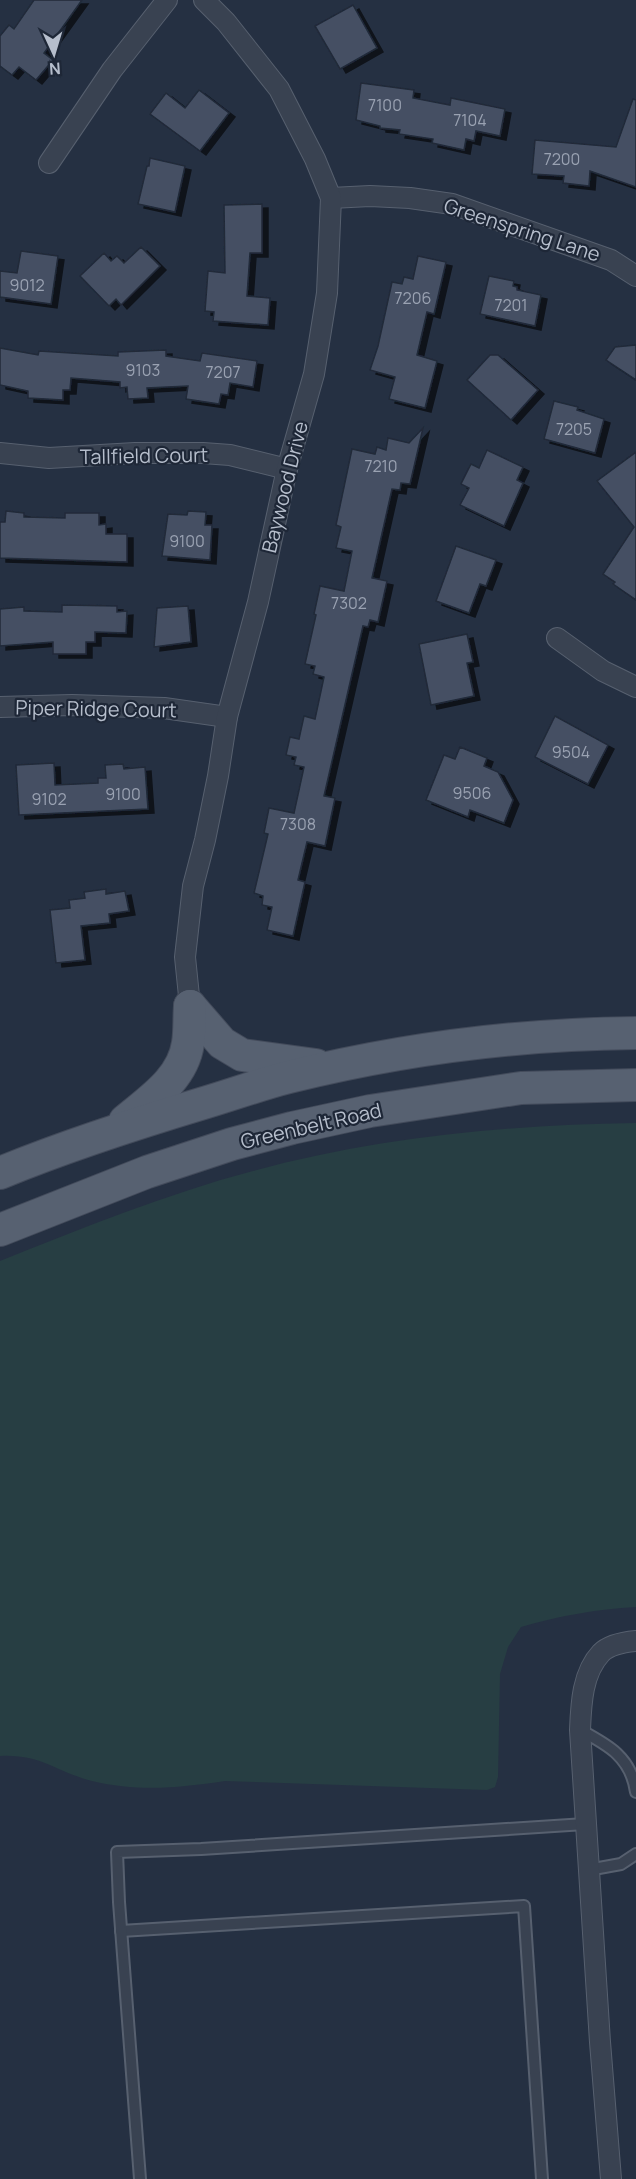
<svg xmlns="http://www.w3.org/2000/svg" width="636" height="2179" viewBox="0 0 636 2179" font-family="Manrope,sans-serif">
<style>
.green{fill:#273e43}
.building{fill:#445064;stroke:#202939;stroke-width:1.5;filter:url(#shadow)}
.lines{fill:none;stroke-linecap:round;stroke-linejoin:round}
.lane-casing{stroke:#57606f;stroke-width:14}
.street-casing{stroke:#57606f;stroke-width:22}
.primary-casing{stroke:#434b5b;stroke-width:34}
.lane{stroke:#394251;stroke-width:10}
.street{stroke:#394251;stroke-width:20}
.primary{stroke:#576171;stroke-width:32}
.labels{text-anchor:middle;stroke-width:4.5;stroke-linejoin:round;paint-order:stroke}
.number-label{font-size:16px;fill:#9aa2b2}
.street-label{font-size:20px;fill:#b6becc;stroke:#1e2737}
</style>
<defs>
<filter id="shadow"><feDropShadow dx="6" dy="4" stdDeviation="0" flood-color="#0009"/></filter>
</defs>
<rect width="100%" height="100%" fill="#253042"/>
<path class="green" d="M 636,1123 L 636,1607 C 597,1609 559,1616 521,1627 L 508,1647 L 500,1674 L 498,1777 L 495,1787 L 487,1790 L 225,1781 C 178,1788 139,1792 92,1781 C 56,1772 42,1754 0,1756 L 0,1261 C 83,1228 166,1194 253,1171 C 378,1137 507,1125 636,1123 Z"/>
<g class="building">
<polygon points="34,0 82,0 44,53 53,60 36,80 19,67 12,75 0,66 0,36 9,25 14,29"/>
<polygon points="353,5 377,48 340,69 315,26"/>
<polygon points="361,83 414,90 413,98 450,105 451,98 505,109 500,136 476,131 474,141 466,139 464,150 432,143 433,139 399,134 400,130 380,128 380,126 356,120"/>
<polygon points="199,90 229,113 200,151 150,114 166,93 185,108"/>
<polygon points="633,99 636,100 636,187 590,171 589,186 563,183 564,176 532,174 535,140 616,147"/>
<polygon points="150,158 185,166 175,212 138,204 147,166 149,166"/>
<polygon points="262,204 262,253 250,253 247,296 270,298 268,325 213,321 214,312 205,311 208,271 225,273 224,205"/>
<polygon points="141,247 160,266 121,305 116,299 109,306 80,276 104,253 111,261 117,256 124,263"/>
<polygon points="21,251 58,256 51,304 0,297 0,271 17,273"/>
<polygon points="418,256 446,262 434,314 427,312 417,355 437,361 425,408 389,399 395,377 370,370 378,346 392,282 402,284 404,277 413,279"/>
<polygon points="489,276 514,281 513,286 517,287 517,290 541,295 535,326 480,314"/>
<polygon points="636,345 636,380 606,360 615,347"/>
<polygon points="0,348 38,355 39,351 118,356 118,352 166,350 166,356 200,361 202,353 257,361 253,387 230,383 228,395 221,394 219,404 186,399 188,386 147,388 148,398 128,399 127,387 120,388 120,382 71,378 70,390 63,390 63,400 28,398 28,391 0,385"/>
<polygon points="490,355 498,355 538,390 511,420 467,380"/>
<polygon points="554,401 578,407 577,410 604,419 595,453 544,439"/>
<polygon points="423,428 410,484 401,483 400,490 392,489 372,578 387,581 378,622 370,620 368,627 363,626 324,796 335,798 325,846 307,842 298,880 305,882 293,936 267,930 272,907 262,905 263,896 254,893 268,834 264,833 269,808 294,813 304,767 294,765 296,757 286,755 290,737 299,739 304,716 315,719 324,677 313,674 315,666 305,664 316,615 314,614 320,586 344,591 352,551 336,548 341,527 336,525 352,449 375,454 377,447 386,450 388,438 409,443"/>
<polygon points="487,450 523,467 517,480 523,483 504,526 460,505 469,488 461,484 471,464 479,468"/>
<polygon points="636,452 636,600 613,584 615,582 603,574 634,527 597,481"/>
<polygon points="6,511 24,513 24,517 65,518 65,513 99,513 99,525 106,524 106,534 127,534 127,562 0,558 0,522 5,522"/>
<polygon points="188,511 206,512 205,525 212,525 210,560 162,556 168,514 187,515"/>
<polygon points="456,546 496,560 486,586 480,584 469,613 436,601"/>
<polygon points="62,605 117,606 117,612 127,611 126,633 95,632 95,642 86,642 86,654 53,654 53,642 0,646 0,609 24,607 24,611 62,612"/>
<polygon points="188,606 191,642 154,647 157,608"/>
<polygon points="467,634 473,662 467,663 474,696 431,705 419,644"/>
<polygon points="555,716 608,745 588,784 535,757"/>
<polygon points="460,747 487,758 484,766 498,772 513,800 504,823 470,810 468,817 426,800 444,755 455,759"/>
<polygon points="54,763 55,785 98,783 98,778 106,778 105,765 123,764 124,769 145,767 148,809 19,815 16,765"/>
<polygon points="106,889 106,894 125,891 129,911 109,914 110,923 81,926 85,960 56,963 50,910 70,908 69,900 85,898 84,892"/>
</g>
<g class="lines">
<g class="lane-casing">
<g id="lane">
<path d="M 580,1730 C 608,1745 631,1757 636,1792"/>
<polyline points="588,1870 621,1864 636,1854"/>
<polyline points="121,1931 524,1906 542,2179"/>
<polyline points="140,2179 119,1902 117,1852 201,1849 585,1824"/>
</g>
</g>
<g class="street-casing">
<g id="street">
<polyline points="49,163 112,70 167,0"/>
<polyline points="331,198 370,196 410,198 452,204 611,260 636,276"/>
<polyline points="0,453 49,458 135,453 203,453 230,455 287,469"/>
<polyline points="557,638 603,671 636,687"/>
<polyline points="0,707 72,705 164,708 227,717"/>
<polyline points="190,1006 185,957 193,886 205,840 218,776 227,717 258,602 287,469 314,374 327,293 331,198 315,159 279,89 226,22 204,0"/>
<path d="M 611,2179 L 600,2042 L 580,1730 C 581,1705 582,1673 601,1653 C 609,1645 625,1642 636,1641"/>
</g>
</g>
<g class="primary-casing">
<g id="primary">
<polyline points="190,1006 222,1043 242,1055 316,1065"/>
<path d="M 125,1121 C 150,1100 183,1079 188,1043 C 190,1031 189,1018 190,1006"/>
<path d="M 0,1173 C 68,1145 137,1123 207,1102 C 234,1094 261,1084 289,1077 C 402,1049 520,1034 636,1033"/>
<polyline points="0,1230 147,1172 232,1144 292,1128 370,1111 521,1088 636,1085"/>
</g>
</g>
<use href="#lane" class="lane"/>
<use href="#street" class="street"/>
<use href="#primary" class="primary"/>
</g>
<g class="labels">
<g class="number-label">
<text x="385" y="111">7100</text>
<text x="470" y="126">7104</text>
<text x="562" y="165">7200</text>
<text x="27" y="291">9012</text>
<text x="413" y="304">7206</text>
<text x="511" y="311">7201</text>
<text x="143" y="376">9103</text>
<text x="223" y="378">7207</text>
<text x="574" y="435">7205</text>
<text x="381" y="472">7210</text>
<text x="187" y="547">9100</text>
<text x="349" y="609">7302</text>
<text x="571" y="758">9504</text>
<text x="472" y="799">9506</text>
<text x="123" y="800">9100</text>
<text x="49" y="805">9102</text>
<text x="298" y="830">7308</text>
</g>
<g class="street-label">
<text transform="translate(522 230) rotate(18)" y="7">Greenspring Lane</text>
<text transform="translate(144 456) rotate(-1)" y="7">Tallfield Court</text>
<text transform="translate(285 487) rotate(-76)" y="7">Baywood Drive</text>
<text transform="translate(96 709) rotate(1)" y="7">Piper Ridge Court</text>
<text transform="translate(311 1126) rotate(-13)" y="7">Greenbelt Road</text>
</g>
</g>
<g transform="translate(54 54) rotate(176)" stroke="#1e2737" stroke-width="4.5" paint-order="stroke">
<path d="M0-4.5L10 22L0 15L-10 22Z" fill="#b6becc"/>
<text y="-9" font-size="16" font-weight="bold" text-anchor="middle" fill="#b6becc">N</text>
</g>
</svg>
